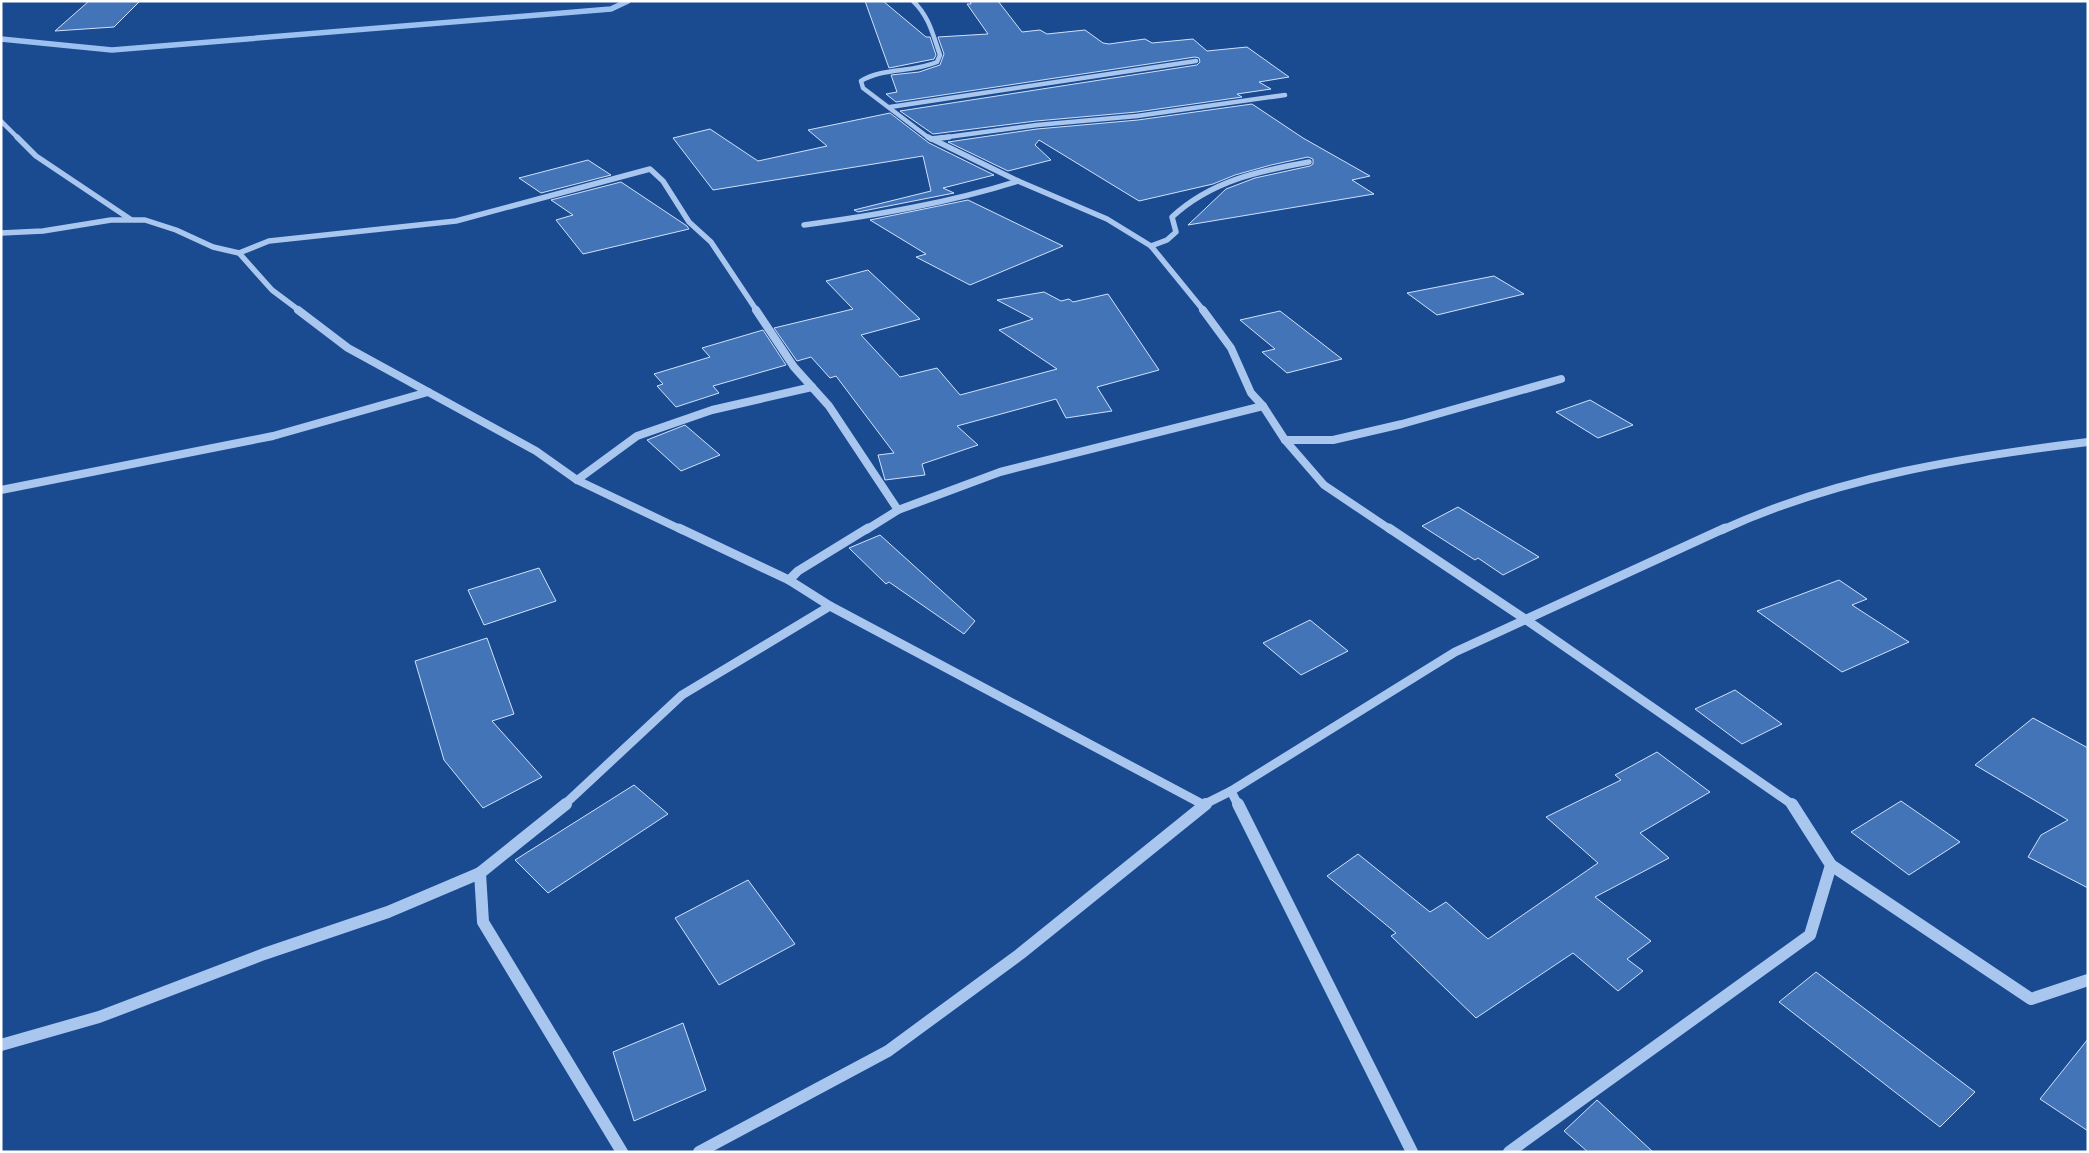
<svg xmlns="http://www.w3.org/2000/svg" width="2089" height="1153" viewBox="0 0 2089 1153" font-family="'Source Sans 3',sans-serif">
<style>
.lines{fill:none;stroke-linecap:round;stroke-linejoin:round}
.stream{stroke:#9cc1f1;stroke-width:5.5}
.building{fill:#4374b8;stroke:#cfe1fa}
.minor-far4{stroke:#a9c6ef;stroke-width:4.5}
.minor-far3{stroke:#a9c6ef;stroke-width:5.5}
.minor-far2{stroke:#a9c6ef;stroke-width:8}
.minor-far1{stroke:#a9c6ef;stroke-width:9}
.minor{stroke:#a9c6ef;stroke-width:12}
</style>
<rect width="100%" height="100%" fill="#1a4a90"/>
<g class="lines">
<polyline class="stream" points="1,39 112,50 611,9 628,1"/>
</g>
<g class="building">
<polygon points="89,1 140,1 114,27 55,31"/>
<polygon points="865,1 883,1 926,37 930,37 936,55 934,59 889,68"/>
<polygon points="970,1 998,1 1022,32 1040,30 1047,34 1085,30 1103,43 1109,44 1145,39 1152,43 1193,39 1207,51 1247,47 1289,77 1259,82 1271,89 1237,94 1242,97 1137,112 1036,121 933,134 900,111 1197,65 1200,62 1199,58 1195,57 896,102 886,94 897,92 891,75 919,72 940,65 944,54 938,37 988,34 967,4 971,4"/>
<polygon points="1252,104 1303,138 1370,176 1352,180 1374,194 1188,225 1226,189 1255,178 1310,166 1313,164 1313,159 1308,157 1271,165 1235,175 1213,184 1139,201 1039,140 1035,145 1051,160 1008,171 948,142 1037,129 1138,120"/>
<polygon points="890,113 929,143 994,175 943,188 954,193 858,212 854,210 931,191 923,156 713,190 673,138 710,129 758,161 827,146 808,130"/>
<polygon points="588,160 611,175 541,193 519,178"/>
<polygon points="621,182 687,226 689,229 583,254 556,220 573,215 551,200"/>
<polygon points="968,200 1063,246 970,285 916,257 926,254 870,220"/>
<polygon points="868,270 920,319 861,335 900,377 937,368 960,395 1057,369 999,330 1033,319 997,300 1044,292 1061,301 1069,299 1073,302 1108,294 1159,370 1097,387 1112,411 1066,418 1056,399 957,426 978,445 922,464 925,475 885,480 878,455 894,453 836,376 830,378 811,357 797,361 774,328 853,309 826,281"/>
<polygon points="1494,276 1524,294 1437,315 1407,293"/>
<polygon points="1280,311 1342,359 1287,373 1262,352 1275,349 1240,320"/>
<polygon points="763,330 786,365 713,386 719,393 676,407 657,386 663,384 654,374 710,357 702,348"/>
<polygon points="1590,400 1633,425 1598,438 1556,412"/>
<polygon points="685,425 720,455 681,471 647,440"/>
<polygon points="1458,507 1539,557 1503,575 1478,558 1475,560 1422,526"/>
<polygon points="880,535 975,621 964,634 889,582 886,584 849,548"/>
<polygon points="539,568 556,601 484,625 468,590"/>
<polygon points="1839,580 1867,599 1852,605 1909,642 1842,672 1757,611"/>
<polygon points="1310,620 1348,651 1301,675 1263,643"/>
<polygon points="487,638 514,714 492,721 542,777 483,808 444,760 415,661"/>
<polygon points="1735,690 1782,724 1742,744 1695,709"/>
<polygon points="2033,718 2088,748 2088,888 2028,857 2041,835 2068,820 1975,765"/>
<polygon points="1657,752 1710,792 1640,833 1669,858 1595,897 1651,941 1627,959 1643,971 1618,991 1573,953 1476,1018 1391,936 1396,933 1327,876 1358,854 1430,912 1446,902 1488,939 1598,863 1546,817 1621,780 1615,775"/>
<polygon points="634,785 668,814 548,893 515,860"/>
<polygon points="1901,801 1960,842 1909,875 1851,832"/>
<polygon points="748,880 795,944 719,985 675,918"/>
<polygon points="1816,972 1975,1092 1940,1127 1779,1002"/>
<polygon points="683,1023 706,1090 634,1121 613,1052"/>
<polygon points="2088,1039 2088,1131 2040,1099"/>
<polygon points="1597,1100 1653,1152 1588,1152 1564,1131"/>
</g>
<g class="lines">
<g class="minor-far4">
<path d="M 913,1 C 929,16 933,35 940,55 L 937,62 C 912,73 884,67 861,81 L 863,88 L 929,138"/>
<polyline points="890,107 1196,61"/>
<polyline points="1,121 18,138"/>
<polyline points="940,138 1037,125 1137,116 1285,95"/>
</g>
<g class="minor-far3">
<polyline points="17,137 36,156 130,219"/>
<polyline points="928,137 1018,181 1107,219 1151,246 1204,311"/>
<polyline points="931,139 949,137"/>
<path d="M 804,225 C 877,215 948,203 1018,181"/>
<polyline points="1,233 43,231 111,220 145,220 176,230 213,247 239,253 272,290 300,311"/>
<path d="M 1151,246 L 1167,240 L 1176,232 L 1172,217 C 1211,181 1258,171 1309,162"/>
<polyline points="239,253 269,241 456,221 650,169 663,181 689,222 711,242 757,311"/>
</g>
<g class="minor-far2">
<polyline points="298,310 348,348 536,451 577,480 682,530"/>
<polyline points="756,310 794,367 829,406 898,510"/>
<polyline points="1203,310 1231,348 1251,393 1263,406 1285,440 1324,485 1391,530"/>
<polyline points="1285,440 1333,440 1402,424 1561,379"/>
<polyline points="577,480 637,436 712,410 812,387"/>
<polyline points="1,490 273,436 428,392"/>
<polyline points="866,530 898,510 1000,472 1263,406"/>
<path d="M 1722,530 C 1837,477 1963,457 2088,442"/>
</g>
<g class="minor-far1">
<polyline points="679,528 789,580 830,606 1204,805"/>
<polyline points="1389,528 1525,619 1793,805"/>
<polyline points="789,580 798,571 868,528"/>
<polyline points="1231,791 1238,805"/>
<polyline points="564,805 682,695 830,606"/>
<polyline points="1203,805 1231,791 1455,652 1725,528"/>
</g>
<g class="minor">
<polyline points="566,804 480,873 483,922 622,1152"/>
<polyline points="1238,804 1412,1152"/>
<polyline points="1831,865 2031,999 2088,980"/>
<polyline points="1,1045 99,1017 264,954 388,912 480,873"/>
<polyline points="699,1152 888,1051 1020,954 1206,804"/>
<polyline points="1509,1152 1810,935 1831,865 1792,804"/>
</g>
</g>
<rect width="2089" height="1153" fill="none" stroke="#ffffff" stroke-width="5"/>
</svg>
